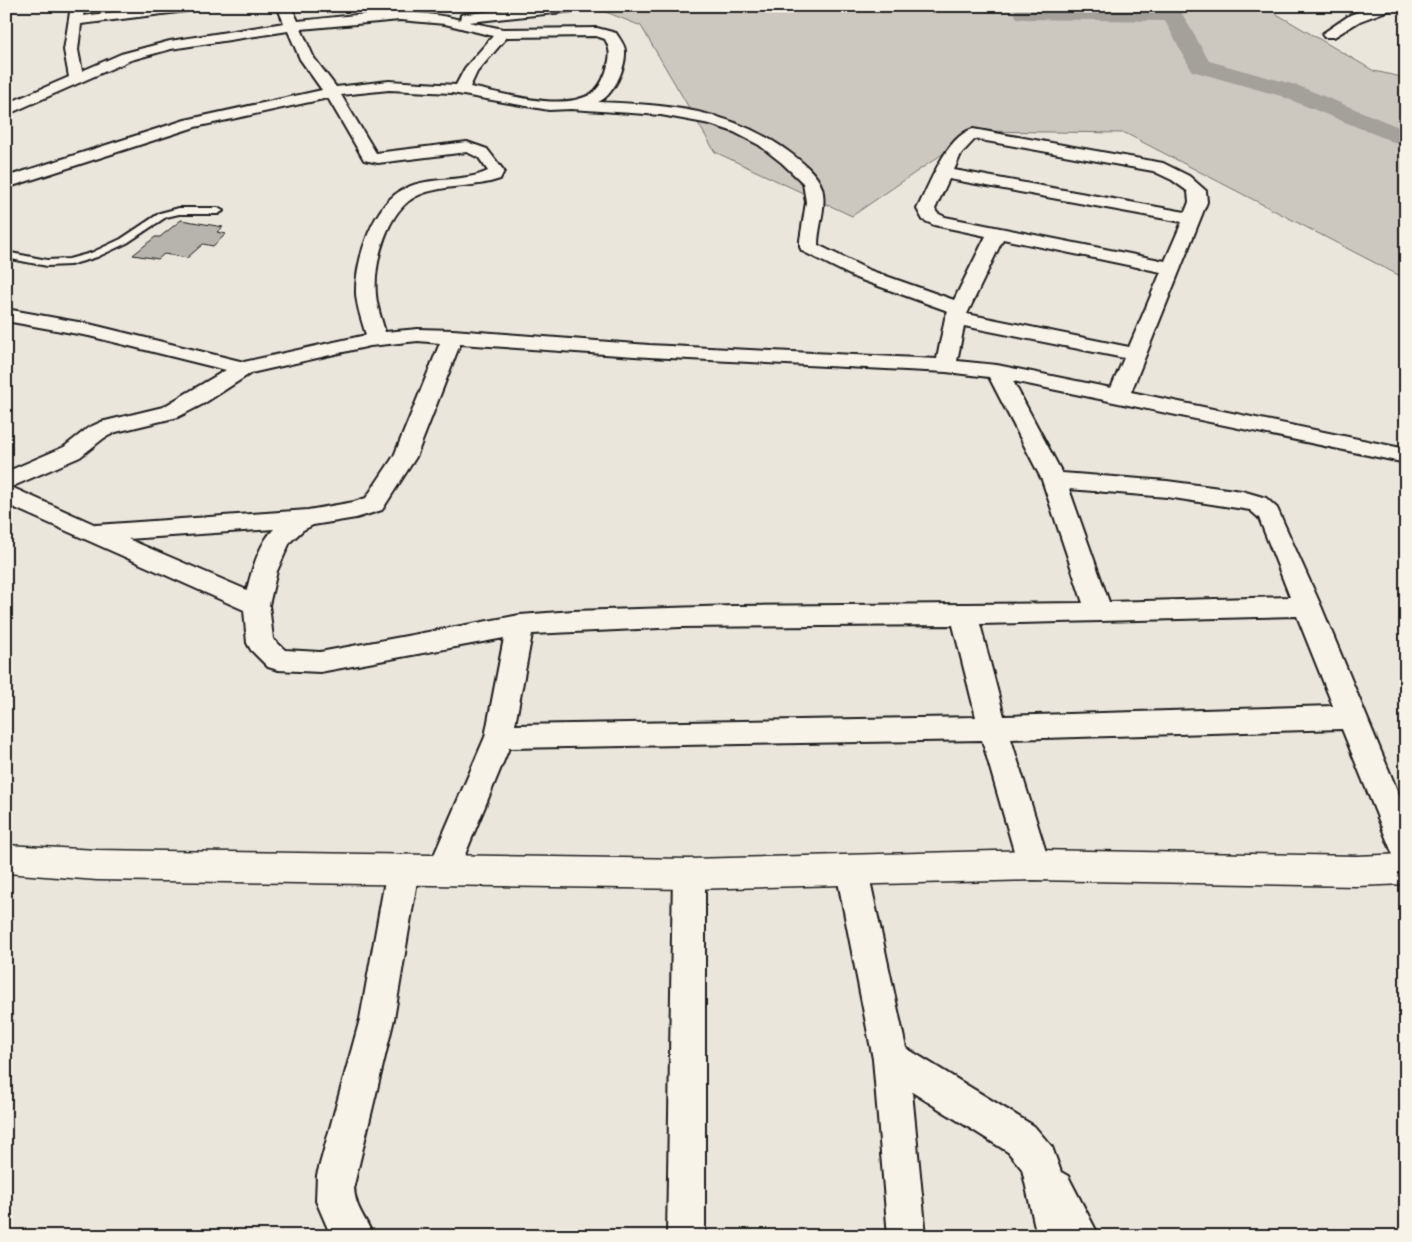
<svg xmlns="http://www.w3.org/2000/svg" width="1412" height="1242" viewBox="0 0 1412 1242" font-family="'Indie Flower',sans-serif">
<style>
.green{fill:#ccc8c0;stroke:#74726e}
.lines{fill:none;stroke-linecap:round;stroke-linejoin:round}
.river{fill:#a3a19a;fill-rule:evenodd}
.building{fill:#b6b4ac;stroke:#1c1c1c}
.lane-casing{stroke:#1c1c1c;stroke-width:4}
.street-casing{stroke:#1c1c1c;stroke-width:4}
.secondary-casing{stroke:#1c1c1c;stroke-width:3}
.lane{fill:#f7f3e8;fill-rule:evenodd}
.street{fill:#f7f3e8;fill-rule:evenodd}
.secondary{fill:#f7f3e8;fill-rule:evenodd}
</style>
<rect width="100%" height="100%" fill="#eae6dc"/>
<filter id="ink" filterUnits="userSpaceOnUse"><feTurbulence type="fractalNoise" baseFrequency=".02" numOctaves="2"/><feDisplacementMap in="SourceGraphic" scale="10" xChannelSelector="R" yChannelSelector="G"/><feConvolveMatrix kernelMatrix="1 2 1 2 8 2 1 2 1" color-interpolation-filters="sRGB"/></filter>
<g filter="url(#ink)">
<polygon class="green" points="591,6 1263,6 1374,71 1406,78 1406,279 1125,133 976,131 852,216 715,152 641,26"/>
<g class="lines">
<polygon class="river" points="1017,6 1172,9 1180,10 1209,61 1299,86 1406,130 1406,147 1281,96 1192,71 1165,21 1025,19 1017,18 1014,13"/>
</g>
<polygon class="building" points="181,220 223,227 217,232 226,234 213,246 203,244 187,258 164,254 158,259 133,255 155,237 160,237"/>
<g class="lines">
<g class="lane-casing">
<polygon id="lane" points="179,208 218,208 223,211 218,214 179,214 166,217 127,243 97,257 70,265 47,266 6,258 6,252 47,260 69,259 91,253 121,239 160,213"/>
</g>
<g class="street-casing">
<g id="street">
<path d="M 71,6 L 85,6 L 83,16 L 160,6 L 202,6 L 195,10 L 81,24 L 78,50 L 82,71 L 121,54 L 170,41 L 284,23 L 277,6 L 291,6 L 298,21 C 352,16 407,6 460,20 L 461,15 L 466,14 L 541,6 L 590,6 L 583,10 L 469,22 L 503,29 L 597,28 L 616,33 C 619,38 625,45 625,51 C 626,68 613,96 598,102 C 668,105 730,109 789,152 C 801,161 817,173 822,188 C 827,207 818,226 818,245 L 869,270 L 954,300 L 986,236 L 934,225 L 923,220 L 917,209 C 929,186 946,136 973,129 L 1163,163 L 1189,176 L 1206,191 L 1207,202 L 1131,392 L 1406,449 L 1406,463 L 1013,381 L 1062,473 L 1167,481 L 1242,491 L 1266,498 L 1277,508 L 1321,606 L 1406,812 L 1406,863 L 1395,860 L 1391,850 L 1342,729 L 1011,739 L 1050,865 L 1045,875 L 1034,879 L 1023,875 L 1018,865 L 982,740 L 509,748 L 455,879 L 444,883 L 433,879 L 428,869 L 485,737 L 504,638 L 320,672 L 278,670 L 268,667 L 251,650 L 247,643 L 244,610 L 6,504 L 6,472 L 64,447 L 88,428 L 101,422 L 163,407 L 226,370 L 89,336 L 6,321 L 6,309 L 89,324 L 244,362 L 366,335 C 362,321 357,308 356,294 C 355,261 373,202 406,188 C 431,176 463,183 488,171 L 479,158 L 467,152 L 378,163 L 364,160 L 328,98 L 195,127 L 6,188 L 6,177 L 185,120 L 322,90 L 300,59 L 288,31 L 171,49 L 131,60 L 6,115 L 6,104 L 69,77 L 64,50 ZM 400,20 L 445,24 L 493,36 L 465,68 L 456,85 L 389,81 L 336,87 L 314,58 L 301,29 ZM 596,36 L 605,39 C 612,52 610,58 606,72 C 603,80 599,89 591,94 C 561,112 503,93 470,87 L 477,72 L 507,37 ZM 389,90 L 452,93 L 549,110 L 571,109 L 661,115 L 710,124 L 734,132 L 759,145 L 782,163 L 803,183 L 806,202 L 800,240 L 800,247 L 802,251 L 856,278 L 948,311 L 945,318 L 937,359 L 649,345 L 453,330 L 418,329 L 385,332 C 382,320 377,308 376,295 C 373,264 387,208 419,195 C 439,186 468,187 490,182 L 500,179 L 504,171 L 487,149 L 467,142 L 376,153 L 341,95 ZM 975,139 L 1153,171 L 1172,180 L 1186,190 L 1188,192 L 1189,202 L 1185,212 L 954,170 L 961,154 ZM 949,179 L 1182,222 L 1165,261 L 945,217 L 937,213 L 935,209 ZM 1003,239 L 1161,272 L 1129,347 L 967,314 ZM 964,326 L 1124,358 L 1111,388 L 997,365 L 957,361 ZM 418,341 L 440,343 L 394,456 L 366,498 L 354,502 L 308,510 L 96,525 L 11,487 L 80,457 L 104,438 L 116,432 L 178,417 L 203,404 L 251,373 L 370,346 ZM 460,344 L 649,357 L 946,372 L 989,377 L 1042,480 L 1083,603 L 734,606 L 573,611 L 520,615 L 320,652 L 285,650 L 273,639 L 269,605 L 277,571 L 290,542 L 303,530 L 313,525 L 356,518 L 382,510 L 416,457 ZM 1069,489 L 1167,497 L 1250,510 L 1259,518 L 1290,597 L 1109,602 ZM 274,529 C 260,542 251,572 247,590 L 128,539 ZM 1297,616 L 1333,706 L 1004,716 L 980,624 ZM 953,625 L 976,717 L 515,725 L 532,634 L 680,627 Z"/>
<polygon points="1374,6 1394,6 1392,9 1360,21 1334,37 1324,37 1322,34 1350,15"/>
<path d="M 403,855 L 414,859 L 419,869 L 394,1019 L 354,1185 C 354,1207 365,1216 373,1236 L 331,1236 L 316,1201 L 317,1175 L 360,1019 L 387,869 L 392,859 Z"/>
<polygon points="852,857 863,861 868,871 906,1048 1034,1126 1052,1147 1061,1172 1068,1176 1099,1236 1037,1236 1022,1169 1008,1152 912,1092 926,1236 888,1236 873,1059 836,871 841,861"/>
<polygon points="689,860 700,864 705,874 705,1236 667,1236 673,874 678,864"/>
</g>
</g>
<g class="secondary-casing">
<polygon id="secondary" points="6,845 97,850 689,859 1034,850 1357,856 1406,854 1406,884 1357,886 1034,880 689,889 97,880 6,873"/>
</g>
<use href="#lane" class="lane"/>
<use href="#street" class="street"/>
<use href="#secondary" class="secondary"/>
</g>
</g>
<rect width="1412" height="1242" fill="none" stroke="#f7f3e8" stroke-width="25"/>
<rect x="12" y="12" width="1387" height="1217" fill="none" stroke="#1c1c1c" stroke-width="2" filter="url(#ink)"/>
</svg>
